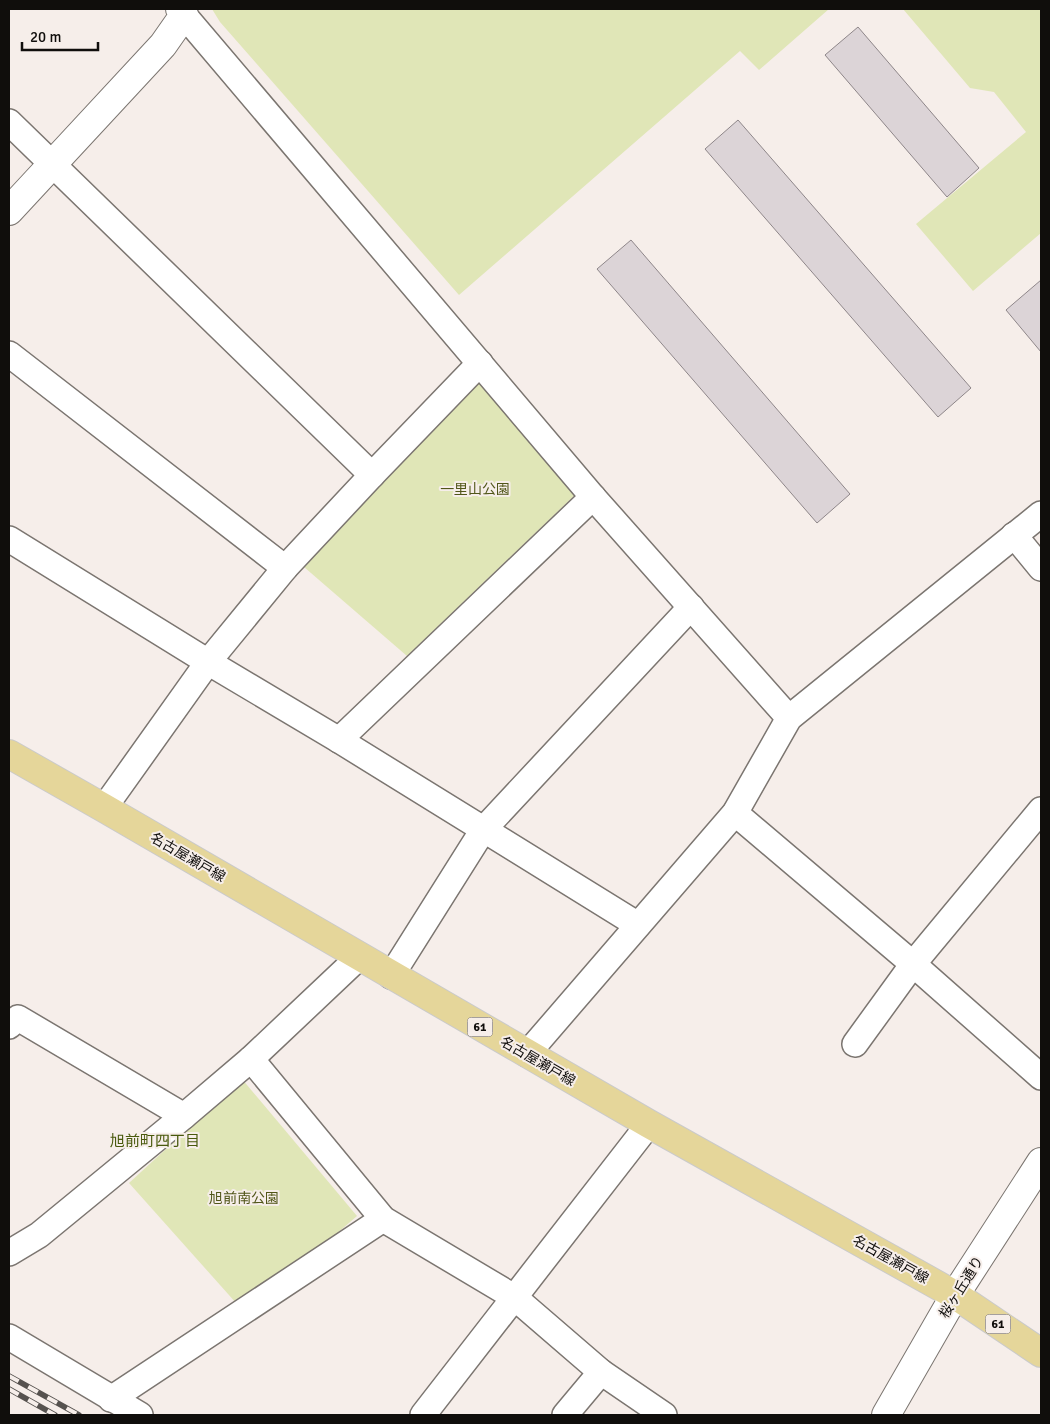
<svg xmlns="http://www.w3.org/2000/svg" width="1050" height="1424" viewBox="0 0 1050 1424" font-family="Signika,'Noto Sans JP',sans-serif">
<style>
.green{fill:#e0e6b7}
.building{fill:#dcd4d7;stroke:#8e8689}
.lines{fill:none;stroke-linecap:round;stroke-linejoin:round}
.minor-casing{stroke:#7b7570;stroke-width:28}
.tertiary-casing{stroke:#7b7570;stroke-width:30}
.primary-casing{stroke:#cacaca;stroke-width:30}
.minor{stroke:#fff;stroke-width:25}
.tertiary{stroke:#fff;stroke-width:28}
.primary{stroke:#e5d69a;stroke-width:28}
.rail-casing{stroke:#56524f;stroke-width:5.5}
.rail{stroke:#f6eeea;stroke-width:4;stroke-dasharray:11;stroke-linecap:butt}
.labels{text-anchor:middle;stroke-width:4;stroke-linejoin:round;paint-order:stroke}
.shield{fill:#f6eeea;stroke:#55514f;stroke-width:1}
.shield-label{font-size:12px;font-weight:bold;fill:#100e0c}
.park-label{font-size:14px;fill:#515619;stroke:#f6eeea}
.street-label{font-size:14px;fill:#100e0c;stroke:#f6eeea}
.neighbourhood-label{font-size:15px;fill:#495a0d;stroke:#f6eeea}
</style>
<rect width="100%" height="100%" fill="#f6eeea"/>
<g class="green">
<polygon points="212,9 829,9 759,70 740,51 459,295 220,22"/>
<polygon points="903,9 1041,9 1041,233 973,291 916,224 1026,132 994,92 970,88"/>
<polygon points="478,377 578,492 407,656 304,567"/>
<polygon points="242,1079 357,1216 245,1313 129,1183"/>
</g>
<g class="building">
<polygon points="858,27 979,168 947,197 825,55"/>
<polygon points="738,120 971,388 938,417 705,149"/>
<polygon points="631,240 850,494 817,523 597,269"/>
<polygon points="1041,280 1041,352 1006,310"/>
</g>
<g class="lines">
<g class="minor-casing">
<g id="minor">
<polyline points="184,15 593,497 789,718"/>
<polyline points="9,122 372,475"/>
<polyline points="9,354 285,568"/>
<polyline points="1014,535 1041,568"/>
<polyline points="9,539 208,662 339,740 638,925"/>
<polyline points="339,740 593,497"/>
<polyline points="104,808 208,662 285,568 372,475 480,363"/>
<polyline points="735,813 913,964 1041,1077"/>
<polyline points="391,976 483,830 691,607"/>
<polyline points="9,1026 18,1018 184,1116"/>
<polyline points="855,1044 913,964 1041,810"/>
<polyline points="527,1054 735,813 789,718 1041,514"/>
<polyline points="251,1059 383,1219 514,1297 601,1372 664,1415"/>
<polyline points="9,1253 39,1235 184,1116 251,1059 359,957"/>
<polyline points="9,1337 140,1415"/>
<polyline points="111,1399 383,1219"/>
<polyline points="423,1415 649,1124"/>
<polyline points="565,1415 601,1372"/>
</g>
</g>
<g class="tertiary-casing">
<g id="tertiary">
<polyline points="9,211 163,45 184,15 180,9"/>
<polyline points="886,1415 955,1295 1041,1162"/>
</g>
</g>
<g class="primary-casing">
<polyline id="primary" points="9,754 104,808 649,1124 955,1295 1041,1353"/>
</g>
<use href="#minor" class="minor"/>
<use href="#tertiary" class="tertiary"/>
<use href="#primary" class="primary"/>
<g class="rail-casing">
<g id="rail">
<polyline points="9,1376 79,1415"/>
<polyline points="9,1389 55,1415"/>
</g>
</g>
<use href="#rail" class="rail"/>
</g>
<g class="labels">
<g class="shield">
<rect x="467.5" y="1017.5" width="25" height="19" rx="4"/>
<rect x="985.5" y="1314.5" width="25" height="19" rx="4"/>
</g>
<g class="shield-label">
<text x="480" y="1031">61</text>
<text x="998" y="1328">61</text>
</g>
<g class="park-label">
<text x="475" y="494">一里山公園</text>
<text x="244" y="1203">旭前南公園</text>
</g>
<g class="street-label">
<text transform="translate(188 857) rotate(30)" y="5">名古屋瀬戸線</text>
<text transform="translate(538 1061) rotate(30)" y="5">名古屋瀬戸線</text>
<text transform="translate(891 1259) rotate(29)" y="5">名古屋瀬戸線</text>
<text transform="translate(961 1287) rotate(-58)" y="5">桜ヶ丘通り</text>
</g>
<g class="neighbourhood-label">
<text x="155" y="1146">旭前町四丁目</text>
</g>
</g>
<rect width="1050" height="1424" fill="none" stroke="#100e0c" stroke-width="20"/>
<path d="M22 42v8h76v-8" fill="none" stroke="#100e0c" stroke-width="2.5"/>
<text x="30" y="42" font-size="15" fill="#100e0c" stroke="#f6eeea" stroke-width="4" paint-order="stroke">20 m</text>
</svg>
